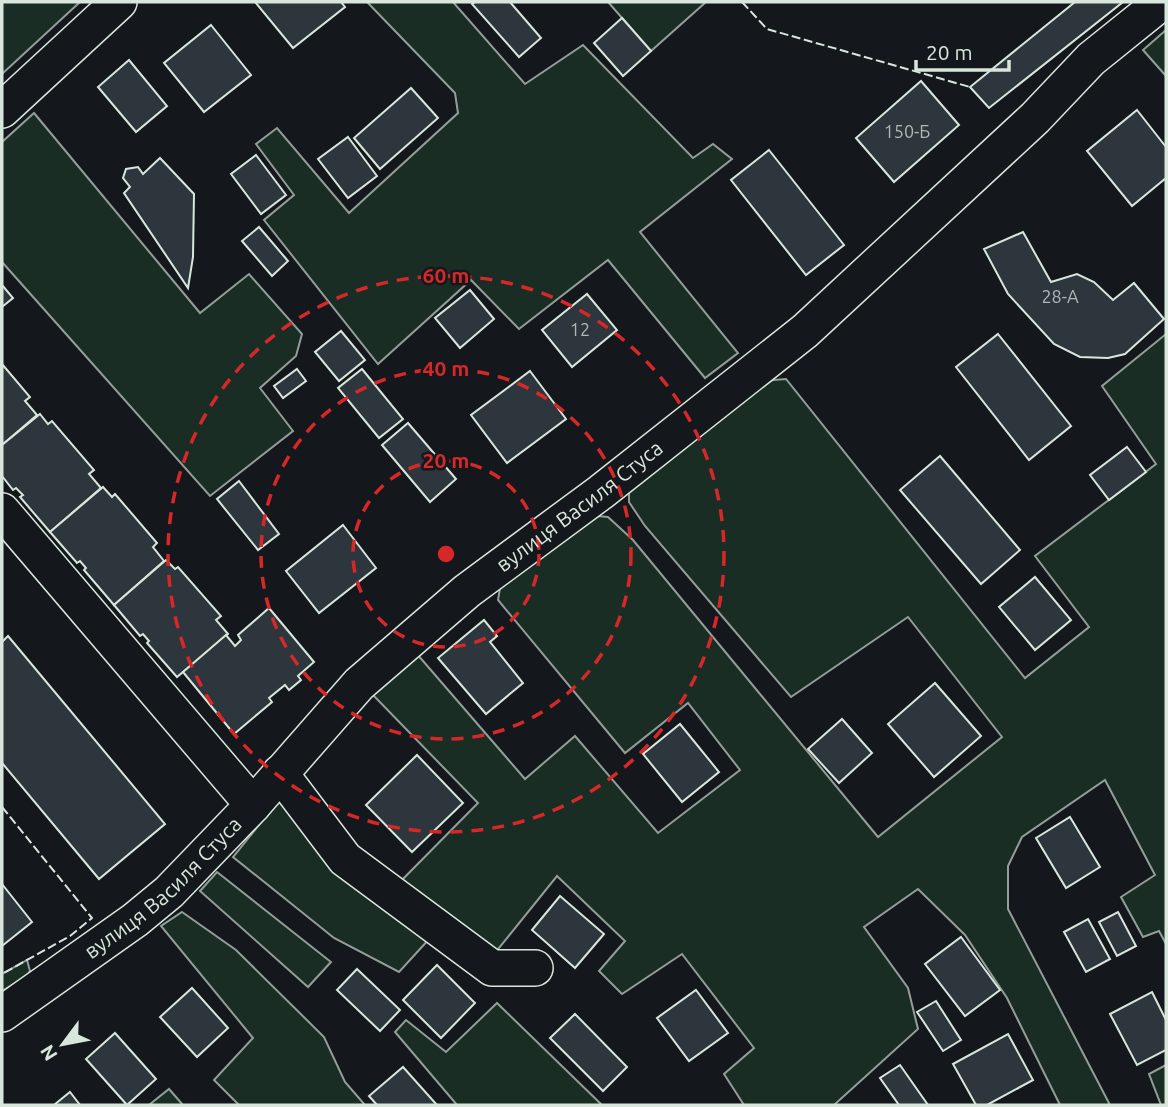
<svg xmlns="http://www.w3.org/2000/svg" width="1168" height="1107" viewBox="0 0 1168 1107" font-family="Ubuntu,sans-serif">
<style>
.green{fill:#1a2d24;stroke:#939e99;stroke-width:2}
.building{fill:#2c363c;stroke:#d8e6dc;stroke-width:2}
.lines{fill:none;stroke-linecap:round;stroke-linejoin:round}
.minor-casing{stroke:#d8e6dc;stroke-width:38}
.minor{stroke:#14181c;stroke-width:35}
.fence{stroke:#d8e6dc;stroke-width:2;stroke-dasharray:9 3.5;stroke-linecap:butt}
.ring{fill:none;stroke:#d62828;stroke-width:3.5;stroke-dasharray:12 9}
.labels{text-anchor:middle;stroke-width:5;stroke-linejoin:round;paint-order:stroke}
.number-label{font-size:18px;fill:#adbab4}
.street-label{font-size:21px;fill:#d8e6dc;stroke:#14181c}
.centre{fill:#d62828;stroke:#14181c;stroke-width:3.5}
.ring-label{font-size:21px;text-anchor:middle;font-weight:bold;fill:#d62828;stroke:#14181c;stroke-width:5;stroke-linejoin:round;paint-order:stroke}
</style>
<rect width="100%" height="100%" fill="#14181c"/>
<g class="green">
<polygon points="2,2 80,2 2,74"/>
<polygon points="367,2 453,2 525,84 583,45 693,158 713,144 732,159 640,232 738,353 705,378 608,260 519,329 471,280 378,364 264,220 294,195 256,144 277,128 349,213 458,113 455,93"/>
<polygon points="608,2 706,2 651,51"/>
<polygon points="1166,30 1166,76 1143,50"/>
<polygon points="34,113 200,313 249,274 302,334 296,356 260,388 293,431 210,496 2,262 2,142"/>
<polygon points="1166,334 1166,944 1159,931 1143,937 1121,897 1155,875 1105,780 1022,837 1008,866 1008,909 1110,1105 1060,1105 1007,998 965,935 918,889 864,927 908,988 918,1029 834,1105 744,1105 724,1074 754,1048 682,954 622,994 599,971 625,941 557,876 495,953 399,883 478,803 373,695 417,654 525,779 575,736 658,833 740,770 688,703 625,753 498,600 500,588 598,516 608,517 633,540 878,837 1002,737 908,617 791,697 645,526 629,502 629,491 759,388 773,380 786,379 1025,678 1089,627 1035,556 1156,464 1102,386"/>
<polygon points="281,798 431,937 399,972 334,938 233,857"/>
<polygon points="217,872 331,962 308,987 200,891"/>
<polygon points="182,912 236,950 324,1037 345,1082 365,1105 239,1105 214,1080 253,1038 161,926"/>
<polygon points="27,960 30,971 27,976 2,991 2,974"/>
<polygon points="497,1003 602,1105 457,1105 395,1032 406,1020 446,1052"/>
<polygon points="1166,1065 1166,1105 1161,1105 1149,1074"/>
<polygon points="169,1089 183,1105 149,1105"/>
</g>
<g class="building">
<polygon points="255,2 341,2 345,7 293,48"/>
<polygon points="475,2 510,2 541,38 519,57 472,4"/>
<polygon points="1075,2 1123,2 989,108 970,87"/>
<polygon points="622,18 651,51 623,76 594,43"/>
<polygon points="211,25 251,75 204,112 164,63"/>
<polygon points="129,60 167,106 136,132 98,87"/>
<polygon points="921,81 959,125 894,182 856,138"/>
<polygon points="411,88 438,118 380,169 354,138"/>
<polygon points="1137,110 1166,147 1166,178 1132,206 1087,151"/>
<polygon points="348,137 377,176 348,198 318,159"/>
<polygon points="769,150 844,245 806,275 731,180"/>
<polygon points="256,155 286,195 261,214 231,174"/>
<polygon points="160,158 194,194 193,257 188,288 124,193 130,187 123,178 126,169 138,167 143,174"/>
<polygon points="259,227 288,261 272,276 242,241"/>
<polygon points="1023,232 1051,282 1077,274 1094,282 1113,300 1134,283 1164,319 1125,354 1108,358 1080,357 1054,344 1008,294 984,249"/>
<polygon points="2,285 13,298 2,307"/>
<polygon points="470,290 494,319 460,348 435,318"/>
<polygon points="587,294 617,330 572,367 542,330"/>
<polygon points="341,331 365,360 339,381 315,352"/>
<polygon points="998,334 1071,426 1029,460 956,367"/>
<polygon points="2,364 30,397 25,401 37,415 2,445"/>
<polygon points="297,369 306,381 283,398 274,386"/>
<polygon points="362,369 403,419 379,438 338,388"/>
<polygon points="530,371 566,419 507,463 471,415"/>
<polygon points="40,414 48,424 52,421 94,470 89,474 101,488 50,532 20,497 23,495 16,488 13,490 2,476 2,445"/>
<polygon points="408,423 456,479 430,502 382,445"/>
<polygon points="1127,447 1146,472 1109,500 1090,475"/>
<polygon points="940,456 1020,550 981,584 900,490"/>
<polygon points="239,481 279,534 258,550 217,499"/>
<polygon points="103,487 112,497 115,494 157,543 153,547 164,561 114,605 84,570 86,568 80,561 77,563 50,532"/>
<polygon points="343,525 376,568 319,613 286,571"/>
<polygon points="166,560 175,569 178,567 221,616 216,620 228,634 177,677 147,643 149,641 143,634 140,636 114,605"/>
<polygon points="1035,577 1071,620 1035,650 999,607"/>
<polygon points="269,608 314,662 298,676 301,680 289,690 285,685 269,698 272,702 234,734 183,672 226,635 235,646 241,640 238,635"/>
<polygon points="484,620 497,636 490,642 523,683 486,714 438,658"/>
<polygon points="8,636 165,824 99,879 2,763 2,642"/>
<polygon points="935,683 981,736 934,777 888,724"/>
<polygon points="842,719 872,753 839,783 808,749"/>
<polygon points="680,724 719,772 682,802 643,754"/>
<polygon points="417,755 463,803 412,852 366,805"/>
<polygon points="1070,817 1100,867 1066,888 1036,838"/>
<polygon points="2,884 32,922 2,946"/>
<polygon points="560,896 604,934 575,968 532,930"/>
<polygon points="1118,912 1136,946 1117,956 1099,922"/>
<polygon points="1088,919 1110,959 1086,972 1064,932"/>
<polygon points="961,937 1000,990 965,1016 925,964"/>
<polygon points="437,965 475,1003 441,1038 403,1000"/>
<polygon points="357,969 400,1010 380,1031 337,990"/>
<polygon points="192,988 228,1028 197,1057 160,1017"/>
<polygon points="696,990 728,1033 689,1061 657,1018"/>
<polygon points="1152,992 1166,1020 1166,1050 1137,1065 1110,1014"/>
<polygon points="936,1001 961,1040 943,1051 917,1012"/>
<polygon points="575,1014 627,1067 603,1091 550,1038"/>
<polygon points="115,1033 156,1079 127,1105 86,1059"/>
<polygon points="1008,1034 1033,1080 987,1105 976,1105 953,1064"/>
<polygon points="900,1065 928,1105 899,1105 880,1078"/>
<polygon points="403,1067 437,1105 377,1105 369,1096"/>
<polygon points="70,1092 80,1105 54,1105"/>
</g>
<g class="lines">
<g class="minor-casing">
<g id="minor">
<polyline points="2,110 119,2"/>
<polyline points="2,511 253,805"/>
<polyline points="280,773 345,859 492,968 535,968"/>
<path id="s1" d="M 2,1014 L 135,920 L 169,892 L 253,805 L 359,684 L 467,591 L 601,492 L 805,331 L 1035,118 L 1091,59 L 1162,2"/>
</g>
</g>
<use href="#minor" class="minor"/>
<g class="fence">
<polyline points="742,2 767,29 970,87"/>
<polyline points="2,807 92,918 70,936 2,974"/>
</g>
</g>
<g class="ring">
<circle cx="446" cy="554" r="93"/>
<circle cx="446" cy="554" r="185"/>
<circle cx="446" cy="554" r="278"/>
</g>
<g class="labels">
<g class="number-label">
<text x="907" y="138">150-Б</text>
<text x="1060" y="303">28-А</text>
<text x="580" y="336">12</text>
</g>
<g class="street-label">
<text dy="7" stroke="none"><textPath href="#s1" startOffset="772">вулиця Василя Стуса</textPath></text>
<text dy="7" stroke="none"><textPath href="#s1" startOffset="205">вулиця Василя Стуса</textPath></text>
</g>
</g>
<circle cx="446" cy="554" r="10" class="centre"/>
<g class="ring-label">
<text x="446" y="283">60 m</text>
<text x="446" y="376">40 m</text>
<text x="446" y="468">20 m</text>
</g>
<rect width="1168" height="1107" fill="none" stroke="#d8e6dc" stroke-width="7"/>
<g transform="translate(63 1044) rotate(238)" stroke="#14181c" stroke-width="5" paint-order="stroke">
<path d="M0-5L12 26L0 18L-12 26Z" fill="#d8e6dc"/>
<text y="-10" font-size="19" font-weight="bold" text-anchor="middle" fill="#d8e6dc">N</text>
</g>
<path d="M916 60v10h93v-10" fill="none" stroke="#d8e6dc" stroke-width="3.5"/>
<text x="926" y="60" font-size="21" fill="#d8e6dc" stroke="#14181c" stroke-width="5" paint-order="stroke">20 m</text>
</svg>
